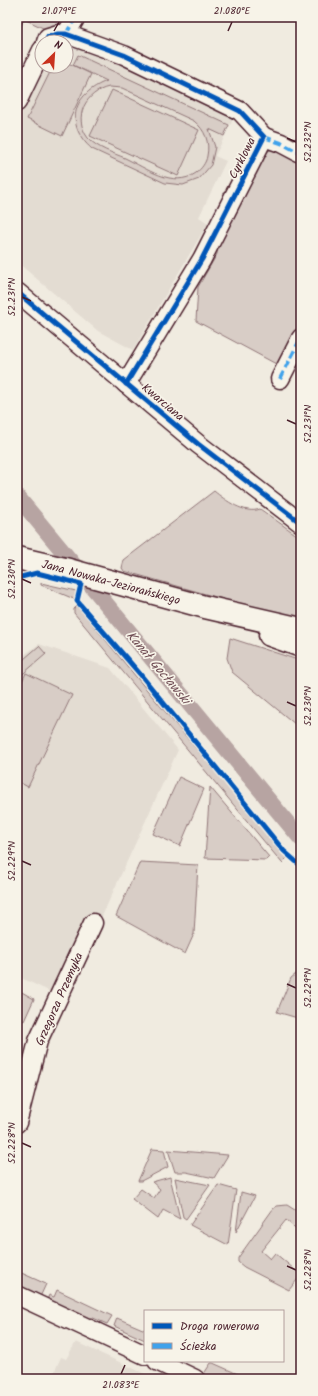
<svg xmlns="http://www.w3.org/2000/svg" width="318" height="1396" viewBox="0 0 318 1396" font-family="Kalam,sans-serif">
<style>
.built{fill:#e3dcd2}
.green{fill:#d8cdc6;stroke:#917678;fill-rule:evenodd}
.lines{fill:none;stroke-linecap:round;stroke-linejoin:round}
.canal{stroke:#b7a4a2;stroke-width:16}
.street-casing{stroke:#4a1f2b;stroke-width:21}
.secondary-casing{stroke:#4a1f2b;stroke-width:25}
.street{stroke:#f7f3e8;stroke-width:18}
.secondary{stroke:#f7f3e8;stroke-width:22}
.quiet{stroke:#40a2eb;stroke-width:4;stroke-dasharray:8 4;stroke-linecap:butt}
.cycleway-casing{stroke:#f7f3e8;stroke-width:8}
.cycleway{stroke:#0057b8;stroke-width:5}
.ticks{fill:none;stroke:#4a1f2b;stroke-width:1.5}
.labels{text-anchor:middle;stroke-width:3.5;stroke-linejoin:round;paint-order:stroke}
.street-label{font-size:12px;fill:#4a1f2b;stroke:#f7f3e8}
.water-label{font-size:13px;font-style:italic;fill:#704e55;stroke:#f7f3e8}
.neatline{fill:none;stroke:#4a1f2b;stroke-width:1.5}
.ticks-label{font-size:10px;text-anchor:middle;fill:#4a1f2b}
</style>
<rect width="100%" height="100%" fill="#f0ebe0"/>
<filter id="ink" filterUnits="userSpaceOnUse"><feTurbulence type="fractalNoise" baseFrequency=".025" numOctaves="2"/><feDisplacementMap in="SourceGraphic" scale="8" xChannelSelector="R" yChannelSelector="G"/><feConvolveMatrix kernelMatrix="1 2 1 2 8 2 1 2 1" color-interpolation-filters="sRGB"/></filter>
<g filter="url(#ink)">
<g class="built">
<polygon points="66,45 122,62 234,117 215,156 226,161 199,217 208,223 133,350 98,331 17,262 17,121 43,66 66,66"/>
<polygon points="39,644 110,668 178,750 98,925 85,920 51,992 17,976 17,660"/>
<polygon points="76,1342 156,1379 51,1379 61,1357 66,1359"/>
</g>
<g class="green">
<polygon points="17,17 69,17 56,29 43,28 24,19 18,33"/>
<path d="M 78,55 L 229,125 L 224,136 L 209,129 L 215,147 L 211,165 L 199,179 L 183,185 L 165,183 L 92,149 C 63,124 74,93 107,81 L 73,65 ZM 109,87 L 122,88 L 194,121 C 205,130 210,142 207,156 C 206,163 201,169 196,173 C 173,189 146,168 125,158 C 113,153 97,148 88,138 C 72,117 86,92 109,87 Z"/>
<polygon points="66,62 91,74 62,136 27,119 53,66 66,66"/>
<polygon points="112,90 199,130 178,176 90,136"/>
<polygon points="275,147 301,159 301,322 278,365 196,321 198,287 217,254 218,244 265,153"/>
<path d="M 214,491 C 225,500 245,515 260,509 L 301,538 L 301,621 L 124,571 L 122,568 L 124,560 Z"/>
<polygon points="41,583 76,591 74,599 41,585"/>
<polygon points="77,606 287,858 282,863 74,613 74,609"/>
<polygon points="230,638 301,661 301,729 232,672 227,658"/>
<polygon points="39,646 46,654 17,679 17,665"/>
<polygon points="26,673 72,695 28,787 17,781 17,692"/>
<polygon points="179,777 204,789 180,846 153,834"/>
<polygon points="210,787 269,857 266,860 205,858"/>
<polygon points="140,862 198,865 194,934 185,954 116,916"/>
<polygon points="301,970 301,1019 277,1012 291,978"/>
<polygon points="20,991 34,999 24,1021 17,1017 17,997"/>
<polygon points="152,1149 164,1150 168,1167 141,1181 138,1181"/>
<polygon points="168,1150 228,1155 214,1178 186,1172 175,1172"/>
<polygon points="170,1177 180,1219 163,1210 158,1219 132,1199 141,1189 154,1198 160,1189 152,1182"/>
<polygon points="175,1178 210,1185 186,1219 183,1217"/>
<polygon points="218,1185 236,1190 228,1245 190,1225"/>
<polygon points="241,1192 255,1196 236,1232 241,1193"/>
<polygon points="287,1205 301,1214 301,1233 286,1220 261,1251 270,1259 275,1253 301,1275 289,1290 244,1267 238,1262 238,1258 273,1209 277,1206"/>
<polygon points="17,1271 46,1284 40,1297 17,1287"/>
<polygon points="57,1290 112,1316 107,1324 91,1317 89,1320 47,1300 49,1295 54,1297"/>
<polygon points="117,1318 145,1330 145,1340 114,1326"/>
<polygon points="211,1363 213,1363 249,1379 212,1379 203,1375"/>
</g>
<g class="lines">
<polyline class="canal" points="17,496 301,839"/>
<g class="street-casing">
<g id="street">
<polyline points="66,34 76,17"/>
<polyline points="46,42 48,37 58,34 66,34 124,55 240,111 264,137 202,259 126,384"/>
<polyline points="17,102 42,50"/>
<polyline points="264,137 281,143 298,152 301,147"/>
<polyline points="17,292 198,444 301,523"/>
<polyline points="280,379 301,338"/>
<polyline points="17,1123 38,1041 93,923"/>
<polyline points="17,1295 145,1355"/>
<polyline points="157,1361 195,1379"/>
</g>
</g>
<g class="secondary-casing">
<g id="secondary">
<polyline points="17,558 69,570 205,607 301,629"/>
<polyline points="270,635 301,646"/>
</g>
</g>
<use href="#street" class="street"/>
<use href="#secondary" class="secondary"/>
<g class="quiet">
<polyline points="66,34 76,17"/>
<polyline points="264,137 281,143 298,152 301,147"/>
<polyline points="280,379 301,338"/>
</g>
<g class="cycleway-casing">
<g id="cycleway">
<polyline points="46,42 48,37 58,34 66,34 124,55 240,111 264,137 202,259 126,384"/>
<polyline points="17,292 198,444 301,523"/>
<polyline points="17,578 37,573 81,584 77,601 140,674 284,851 301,866"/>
</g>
</g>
<use href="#cycleway" class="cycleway"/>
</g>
</g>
<path class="ticks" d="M 54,31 L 59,22M 228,31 L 232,22M 287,138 L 296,142M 22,297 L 31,301M 287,420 L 296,424M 22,579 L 31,583M 287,702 L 296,706M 22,861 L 31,865M 287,984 L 296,988M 22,1143 L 31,1147M 287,1266 L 296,1270M 121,1374 L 125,1365"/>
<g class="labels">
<g class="street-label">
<text transform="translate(242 158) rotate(-63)" y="4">Cyrklowa</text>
<text transform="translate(163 402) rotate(40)" y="4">Kwarciana</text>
<text transform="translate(111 582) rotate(15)" y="4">Jana Nowaka-Jeziorańskiego</text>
<text transform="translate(59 999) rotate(-66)" y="4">Grzegorza Przemyka</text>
</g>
<g class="water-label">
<text transform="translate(159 667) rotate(50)" y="5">Kanał Gocławski</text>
</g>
</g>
<rect width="318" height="1396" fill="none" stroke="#f7f3e8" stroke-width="44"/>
<rect x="144" y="1310" width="140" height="52" fill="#f7f3e8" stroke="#b29e9c"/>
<rect x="152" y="1323" width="20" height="6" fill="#0057b8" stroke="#b29e9c"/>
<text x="180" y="1330" font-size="12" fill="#4a1f2b">Droga rowerowa</text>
<rect x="152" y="1343" width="20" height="6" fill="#40a2eb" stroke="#b29e9c"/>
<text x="180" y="1350" font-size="12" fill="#4a1f2b">Ścieżka</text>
<g transform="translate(54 54) rotate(25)"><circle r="19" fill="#f7f3e8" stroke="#b29e9c"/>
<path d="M0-3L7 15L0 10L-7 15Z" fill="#c8321e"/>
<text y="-6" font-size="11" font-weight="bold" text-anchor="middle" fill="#4a1f2b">N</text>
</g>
<rect x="22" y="22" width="274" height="1352" class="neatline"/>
<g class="ticks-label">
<text x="59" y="14">21.079°E</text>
<text x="232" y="14">21.080°E</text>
<text transform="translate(307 142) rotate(-90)" y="4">52.232°N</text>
<text transform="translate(11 297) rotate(-90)" y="4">52.231°N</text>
<text transform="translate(307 424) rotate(-90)" y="4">52.231°N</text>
<text transform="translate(11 579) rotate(-90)" y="4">52.230°N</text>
<text transform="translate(307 706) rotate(-90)" y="4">52.230°N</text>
<text transform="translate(11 861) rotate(-90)" y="4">52.229°N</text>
<text transform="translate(307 988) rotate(-90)" y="4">52.229°N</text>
<text transform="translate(11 1143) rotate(-90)" y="4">52.228°N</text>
<text transform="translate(307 1270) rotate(-90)" y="4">52.228°N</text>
<text x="121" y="1388">21.083°E</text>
</g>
</svg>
